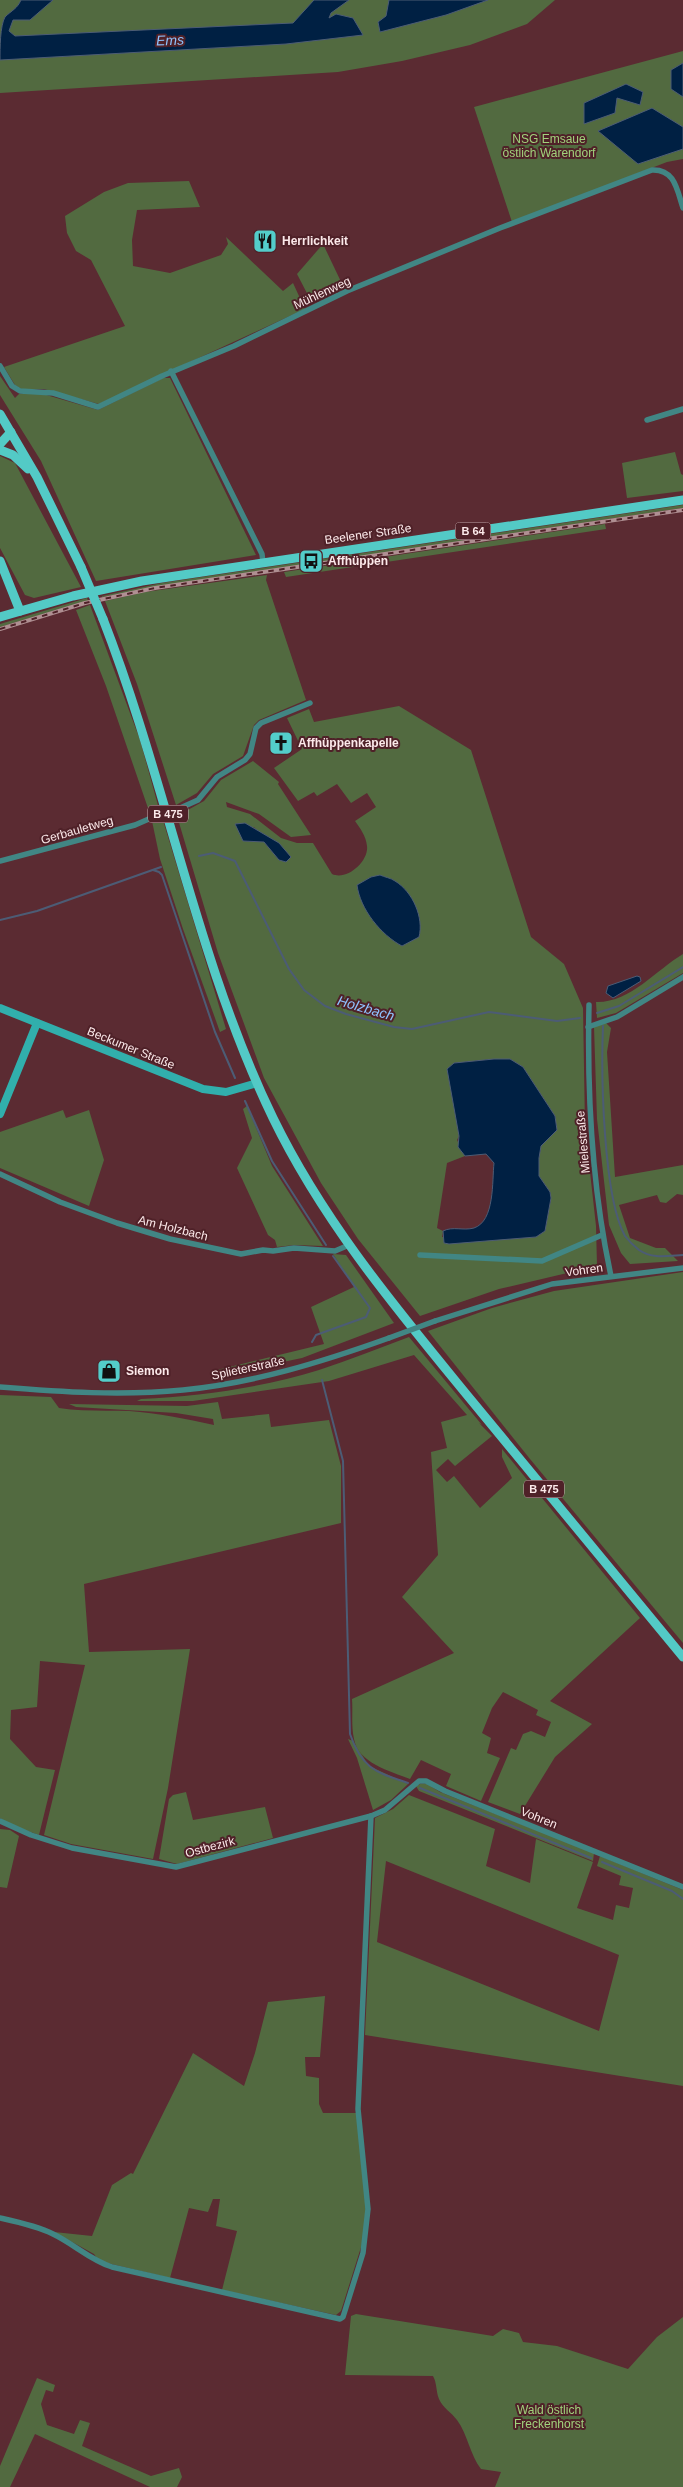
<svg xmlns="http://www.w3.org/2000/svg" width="683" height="2487" viewBox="0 0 683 2487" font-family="Helvetica,sans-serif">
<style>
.green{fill:#526a40;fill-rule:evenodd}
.water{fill:#002043;stroke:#4c5c75}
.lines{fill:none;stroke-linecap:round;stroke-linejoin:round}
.stream{stroke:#4c5c75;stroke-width:2}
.street-tunnel{stroke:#73484e;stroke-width:5.5;stroke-dasharray:5.5 3;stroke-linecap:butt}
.street{stroke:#418684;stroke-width:5.5}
.secondary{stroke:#31afac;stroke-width:8}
.primary{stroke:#53cac6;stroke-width:9}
.rail-casing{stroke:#af8f92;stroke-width:4}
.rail{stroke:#4f2128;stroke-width:2;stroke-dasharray:5.5;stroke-linecap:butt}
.street-bridge{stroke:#418684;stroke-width:5.5}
.primary-bridge{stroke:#53cac6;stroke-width:9}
.labels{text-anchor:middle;stroke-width:4;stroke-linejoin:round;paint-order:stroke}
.shield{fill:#4f2128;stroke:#c8adb0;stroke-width:1}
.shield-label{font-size:11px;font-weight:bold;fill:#fce9ea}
.park-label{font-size:12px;fill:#a1d27c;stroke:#4f2128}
.poi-label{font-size:12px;font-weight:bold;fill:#fce9ea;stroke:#4f2128;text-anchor:start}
.street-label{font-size:12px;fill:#fce9ea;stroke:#4f2128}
.water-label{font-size:14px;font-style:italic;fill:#8fc3fe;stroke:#4f2128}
</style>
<rect width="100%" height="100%" fill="#5b2b32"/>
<g class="green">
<polygon points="0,0 555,0 527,24 470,45 402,61 338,72 0,93"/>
<polygon points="683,51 683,159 667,162 512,222 474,107"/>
<polygon points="189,181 200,207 137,210 132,240 133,266 170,273 221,255 228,244 226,237 283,291 293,283 305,309 99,404 44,389 21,389 15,385 4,367 125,326 91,260 76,251 67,233 65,216 104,192 128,183"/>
<polygon points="323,244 344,288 317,301 310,299 297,274"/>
<polygon points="0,376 15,398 19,394 43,394 98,410 163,378 170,378 256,555 96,581 41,461 0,395"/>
<polygon points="675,452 681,474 683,475 683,491 627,498 622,463"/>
<polygon points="0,456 15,463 81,587 34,598 25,595 0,548"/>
<polygon points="683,505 683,508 200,580 102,597 102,596 162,583"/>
<polygon points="605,524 606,529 286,577 284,572"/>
<polygon points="267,575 266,580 306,700 259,720 254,725 243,756 213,774 197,793 176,805 137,684 105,601 145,592"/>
<polygon points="87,598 88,601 0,627 0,624"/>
<polygon points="90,605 140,740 159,809 149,811 106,686 76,610"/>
<path d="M 399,706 L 471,750 L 531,937 L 564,964 L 583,1008 L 585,1127 L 596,1226 L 597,1266 L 499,1289 L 420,1316 L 358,1239 L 321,1183 L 264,1078 L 218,953 L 177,816 L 204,801 L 221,780 L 253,761 L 279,782 L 278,784 L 311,835 L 291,837 L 259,814 L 226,802 L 227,807 L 250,814 L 281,838 L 297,843 L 313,843 L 332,874 C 347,881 369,861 367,846 C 366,836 360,828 355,821 L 376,807 L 367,793 L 351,803 L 337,784 L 317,796 L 314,792 L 298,801 L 274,768 L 302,749 L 287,718 L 309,709 L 314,722 ZM 254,827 L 279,860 L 264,842 L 243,841 ZM 494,1059 L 510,1059 L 523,1067 L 555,1116 L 557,1130 L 541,1146 L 539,1158 L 539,1176 L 550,1192 L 551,1198 L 545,1231 L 536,1237 L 508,1239 L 442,1237 L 443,1231 L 437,1228 L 447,1163 L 465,1156 L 457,1140 L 459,1136 L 454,1104 L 454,1063 Z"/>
<polygon points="162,817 226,1029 220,1032 183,929 160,859 152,821"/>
<path d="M 683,954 L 683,973 L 616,1013 L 597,1018 L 596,1002 C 630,1003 656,970 683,954 Z"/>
<polygon points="606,1023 611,1028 607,1052 615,1177 683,1165 683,1195 677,1194 666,1203 660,1202 657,1195 619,1205 630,1238 656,1248 665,1248 678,1261 630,1264 621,1253 609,1225 597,1119 594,1027"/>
<polygon points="247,1106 272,1166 323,1246 294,1245 277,1247 275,1240 268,1235 237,1168 252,1138 243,1109"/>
<polygon points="63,1110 66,1118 89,1110 104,1160 89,1206 0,1168 0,1132"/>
<polygon points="333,1254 346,1255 394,1323 302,1358 216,1376 217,1370 324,1344 311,1307 354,1287"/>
<polygon points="683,1272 683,1643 530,1459 428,1331 492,1308 554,1291"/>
<path d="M 409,1337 L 482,1425 L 479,1423 L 492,1436 L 455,1466 L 448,1459 L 436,1470 L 447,1482 L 454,1476 L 480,1508 L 512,1478 L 502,1457 L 502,1449 L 640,1618 L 550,1701 L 592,1724 L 555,1757 L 520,1814 L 488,1802 L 511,1748 L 516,1750 L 523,1734 L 531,1731 L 545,1737 L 551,1722 L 536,1715 L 538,1710 L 503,1692 L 492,1708 L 482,1733 L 491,1738 L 487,1753 L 500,1758 L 481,1801 L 446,1786 L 451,1774 L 421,1760 L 410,1779 C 390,1771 358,1763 354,1739 C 351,1726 353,1712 352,1699 L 454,1653 L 402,1597 L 438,1555 L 431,1452 L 447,1448 L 441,1422 L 467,1415 L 414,1355 L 329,1381 L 193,1401 L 137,1401 L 141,1399 C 201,1396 261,1388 319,1370 C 349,1360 379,1348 409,1337 Z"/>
<path d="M 0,1395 L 51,1397 L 59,1408 C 82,1412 106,1410 129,1411 C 158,1413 186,1419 214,1425 L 213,1419 L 176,1413 L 76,1407 L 69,1404 L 187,1406 L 218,1402 L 222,1419 L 269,1414 L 271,1427 L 329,1420 L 341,1466 L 341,1523 L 84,1584 L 89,1652 L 190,1649 L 168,1788 L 153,1859 L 71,1844 L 44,1835 L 85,1665 L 40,1661 L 37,1707 L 11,1710 L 10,1739 L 36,1767 L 55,1770 L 39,1835 L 11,1825 L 0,1818 Z"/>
<polygon points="348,1739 353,1741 369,1766 408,1784 391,1800 373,1810 357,1758"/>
<polygon points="420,1784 427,1784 440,1792 594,1853 593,1861 419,1791 416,1786"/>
<polygon points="186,1792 193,1820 265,1807 273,1838 177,1864 159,1859 169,1799 173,1795"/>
<path d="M 409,1795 L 495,1829 L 486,1866 L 530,1883 L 536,1839 L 593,1862 L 577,1908 L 613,1920 L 616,1905 L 629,1908 L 633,1888 L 619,1885 L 621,1876 L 597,1866 L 600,1856 L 683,1890 L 683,2086 L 365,2035 L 375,1818 L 393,1809 ZM 386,1861 L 619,1955 L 599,2031 L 377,1942 Z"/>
<polygon points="0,1829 10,1830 19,1836 7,1888 0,1887"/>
<polygon points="325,1996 320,2057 305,2057 306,2076 319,2078 319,2104 323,2113 357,2113 367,2209 362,2244 341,2311 336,2315 222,2290 237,2231 216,2226 220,2199 213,2199 208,2212 189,2208 170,2278 99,2261 94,2254 54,2232 92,2236 112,2185 131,2173 133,2174 193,2053 244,2086 255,2053 268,2002"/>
<path d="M 356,2314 L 493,2336 L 503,2329 L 519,2333 L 523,2342 L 557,2346 L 628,2369 L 657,2337 L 683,2317 L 683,2487 L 495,2487 L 501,2472 L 481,2469 C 470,2455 468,2435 457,2420 C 451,2412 443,2408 439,2399 C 436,2392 437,2383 433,2376 L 345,2375 L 351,2316 Z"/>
<polygon points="37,2378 55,2385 53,2392 46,2390 41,2404 47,2425 74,2434 80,2420 90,2423 82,2446 151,2476 179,2468 182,2477 177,2487 150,2487 35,2434 10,2487 0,2487 0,2466"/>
</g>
<g class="water">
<path d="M 21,0 L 53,0 L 30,20 L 13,20 L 9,31 L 15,36 L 293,23 L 314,0 L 349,0 L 331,13 L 329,18 L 336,14 L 353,18 L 363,35 L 286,44 L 0,60 C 0,48 0,26 5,17 C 12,10 17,9 21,0 Z"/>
<polygon points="389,0 488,0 446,15 380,32 378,22 386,16"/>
<polygon points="683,63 683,97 671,89 671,70"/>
<polygon points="626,84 643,92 640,105 617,98 615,113 584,124 584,103"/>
<polygon points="652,108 683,127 683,149 638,164 598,131"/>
<polygon points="245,823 279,843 291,857 286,862 279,860 264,842 243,841 235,824"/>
<path d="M 380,875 C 384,877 391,878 395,881 C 413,892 424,918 419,937 L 402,946 C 381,935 360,909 357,885 L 371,877 Z"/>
<polygon points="637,976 640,977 641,981 613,998 606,993 608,986"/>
<path d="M 494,1059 L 510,1059 L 523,1067 L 555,1116 L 557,1130 L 541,1146 L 539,1158 L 539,1176 L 550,1192 L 551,1198 L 545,1231 L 536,1237 L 449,1244 L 444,1243 L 443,1231 C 453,1226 463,1231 474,1228 C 495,1221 492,1181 494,1163 L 486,1154 L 465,1156 L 458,1147 L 459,1136 L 447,1069 L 454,1063 Z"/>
</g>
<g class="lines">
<g class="stream">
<polyline points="199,856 213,853 235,861 289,969 304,990 325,1006 346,1014 394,1027 412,1029 489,1012 557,1021 580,1018"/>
<polyline points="153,870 159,872 162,875 215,1032 235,1078"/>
<polyline points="0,920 37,911 161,867"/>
<polyline points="597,1013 619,1006 683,967"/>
<path d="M 603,1026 C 601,1073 603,1197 625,1236 C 628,1240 634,1246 639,1250 C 652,1259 667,1256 683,1255"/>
<polyline points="245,1101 272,1161 326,1245"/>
<polyline points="312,1342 316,1335 366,1317 370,1308 333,1256"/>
<path d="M 322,1380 L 343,1461 L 350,1734 C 362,1769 376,1772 408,1783"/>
<polyline points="420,1788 591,1858"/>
<polyline points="602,1862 672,1891 683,1899"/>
</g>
<polyline class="street-tunnel" points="158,815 178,809"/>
<g class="street">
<path d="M 0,366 L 12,386 L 20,391 L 53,393 L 98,407 L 162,376 L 234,346 L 347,291 L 500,228 L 652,170 C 675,169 677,190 683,208"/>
<polyline points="171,371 262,554 263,562"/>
<polyline points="647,420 683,409"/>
<polyline points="178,809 198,800 217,777 245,760 250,754 256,728 261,723 310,703"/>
<polyline points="0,861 135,825 158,815"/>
<path d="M 589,1005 C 587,1095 592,1188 611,1276"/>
<polyline points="588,1027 617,1017 683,977"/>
<polyline points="0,1174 60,1202 117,1223 170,1239 241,1254 263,1250 273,1251 294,1248 335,1251 349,1245"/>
<polyline points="420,1255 542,1261 602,1235"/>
<polyline points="435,1321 552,1284 683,1268"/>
<path d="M 0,1387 C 61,1392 122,1396 183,1390 C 254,1383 322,1362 389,1338"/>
<polyline points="0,1821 31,1835 72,1848 176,1867 371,1816 385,1810 419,1781 426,1781 445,1791 683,1887"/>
<path d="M 0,2218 C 18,2222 37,2226 53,2234 C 74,2244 90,2260 112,2267 L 340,2319 L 343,2317 L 363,2253 L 368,2209 L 358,2109 L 371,1816"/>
</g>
<g class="secondary">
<polyline points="0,1008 203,1089 226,1092 257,1083"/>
<polyline points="0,1114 37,1023"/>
</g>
<g class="primary">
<polyline points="0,414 37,477 81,567"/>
<polyline points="0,444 11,432"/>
<polyline points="0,450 13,455 28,469"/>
<polyline points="0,561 20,611"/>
<polyline points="0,617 73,596 142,581 683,500"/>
<path d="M 103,619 C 167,783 196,959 273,1118 C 323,1221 395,1307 467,1395 C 539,1483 611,1570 683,1657"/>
</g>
<g class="rail-casing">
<polyline id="rail" points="0,629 85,603 155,588 683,510"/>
</g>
<use href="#rail" class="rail"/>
<polyline class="street-bridge" points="389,1338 435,1321"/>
<polyline class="primary-bridge" points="81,567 103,619"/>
</g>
<defs>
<g id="restaurant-square" transform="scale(1.25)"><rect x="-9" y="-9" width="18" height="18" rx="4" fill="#53cdca" stroke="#4f2128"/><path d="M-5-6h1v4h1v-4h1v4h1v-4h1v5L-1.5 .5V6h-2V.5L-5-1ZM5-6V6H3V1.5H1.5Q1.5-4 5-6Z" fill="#111"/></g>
<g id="bus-square" transform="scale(1.25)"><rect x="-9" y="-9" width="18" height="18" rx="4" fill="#53cdca" stroke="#4f2128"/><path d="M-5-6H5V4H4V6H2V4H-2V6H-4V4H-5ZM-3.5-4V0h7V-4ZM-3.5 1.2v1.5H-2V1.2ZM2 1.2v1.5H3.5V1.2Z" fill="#111"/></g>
<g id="church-square" transform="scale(1.25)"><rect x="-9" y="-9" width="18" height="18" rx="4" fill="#53cdca" stroke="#4f2128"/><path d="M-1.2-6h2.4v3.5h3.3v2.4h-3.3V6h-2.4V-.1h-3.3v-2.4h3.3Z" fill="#111"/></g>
<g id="shop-square" transform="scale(1.25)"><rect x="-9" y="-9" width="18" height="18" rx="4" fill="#53cdca" stroke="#4f2128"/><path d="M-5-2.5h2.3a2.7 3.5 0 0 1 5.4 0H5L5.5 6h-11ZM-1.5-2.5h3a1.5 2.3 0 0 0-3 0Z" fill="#111"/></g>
</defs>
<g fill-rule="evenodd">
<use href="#restaurant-square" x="265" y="241"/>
<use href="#bus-square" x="311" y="561"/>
<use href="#church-square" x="281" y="743"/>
<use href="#shop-square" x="109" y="1371"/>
</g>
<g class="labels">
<g class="shield">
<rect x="455.5" y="522.5" width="35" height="17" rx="4"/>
<rect x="148" y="805.5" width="40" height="17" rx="4"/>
<rect x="524" y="1480.5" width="40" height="17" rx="4"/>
</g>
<g class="shield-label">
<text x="473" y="535">B 64</text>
<text x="168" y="818">B 475</text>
<text x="544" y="1493">B 475</text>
</g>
<g class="park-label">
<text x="549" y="143">NSG Emsaue<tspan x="549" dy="14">östlich Warendorf</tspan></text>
<text x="549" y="2414">Wald östlich<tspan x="549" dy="14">Freckenhorst</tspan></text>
</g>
<g class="poi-label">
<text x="282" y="245">Herrlichkeit</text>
<text x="328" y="565">Affhüppen</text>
<text x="298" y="747">Affhüppenkapelle</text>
<text x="126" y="1375">Siemon</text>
</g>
<g class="street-label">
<text transform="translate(322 293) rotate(-25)" y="4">Mühlenweg</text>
<text transform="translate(368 534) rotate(-8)" y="4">Beelener Straße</text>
<text transform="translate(77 830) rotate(-16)" y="4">Gerbauletweg</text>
<text transform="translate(131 1048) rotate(22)" y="4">Beckumer Straße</text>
<text transform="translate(583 1142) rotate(-95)" y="4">Mielestraße</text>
<text transform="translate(173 1228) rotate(14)" y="4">Am Holzbach</text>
<text transform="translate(584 1270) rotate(-8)" y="4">Vohren</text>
<text transform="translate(248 1368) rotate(-12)" y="4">Splieterstraße</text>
<text transform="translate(539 1818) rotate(22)" y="4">Vohren</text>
<text transform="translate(210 1847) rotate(-15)" y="4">Ostbezirk</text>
</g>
<g class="water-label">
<text transform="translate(170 40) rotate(-2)" y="5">Ems</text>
<text transform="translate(366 1008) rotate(16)" y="5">Holzbach</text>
</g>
</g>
</svg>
